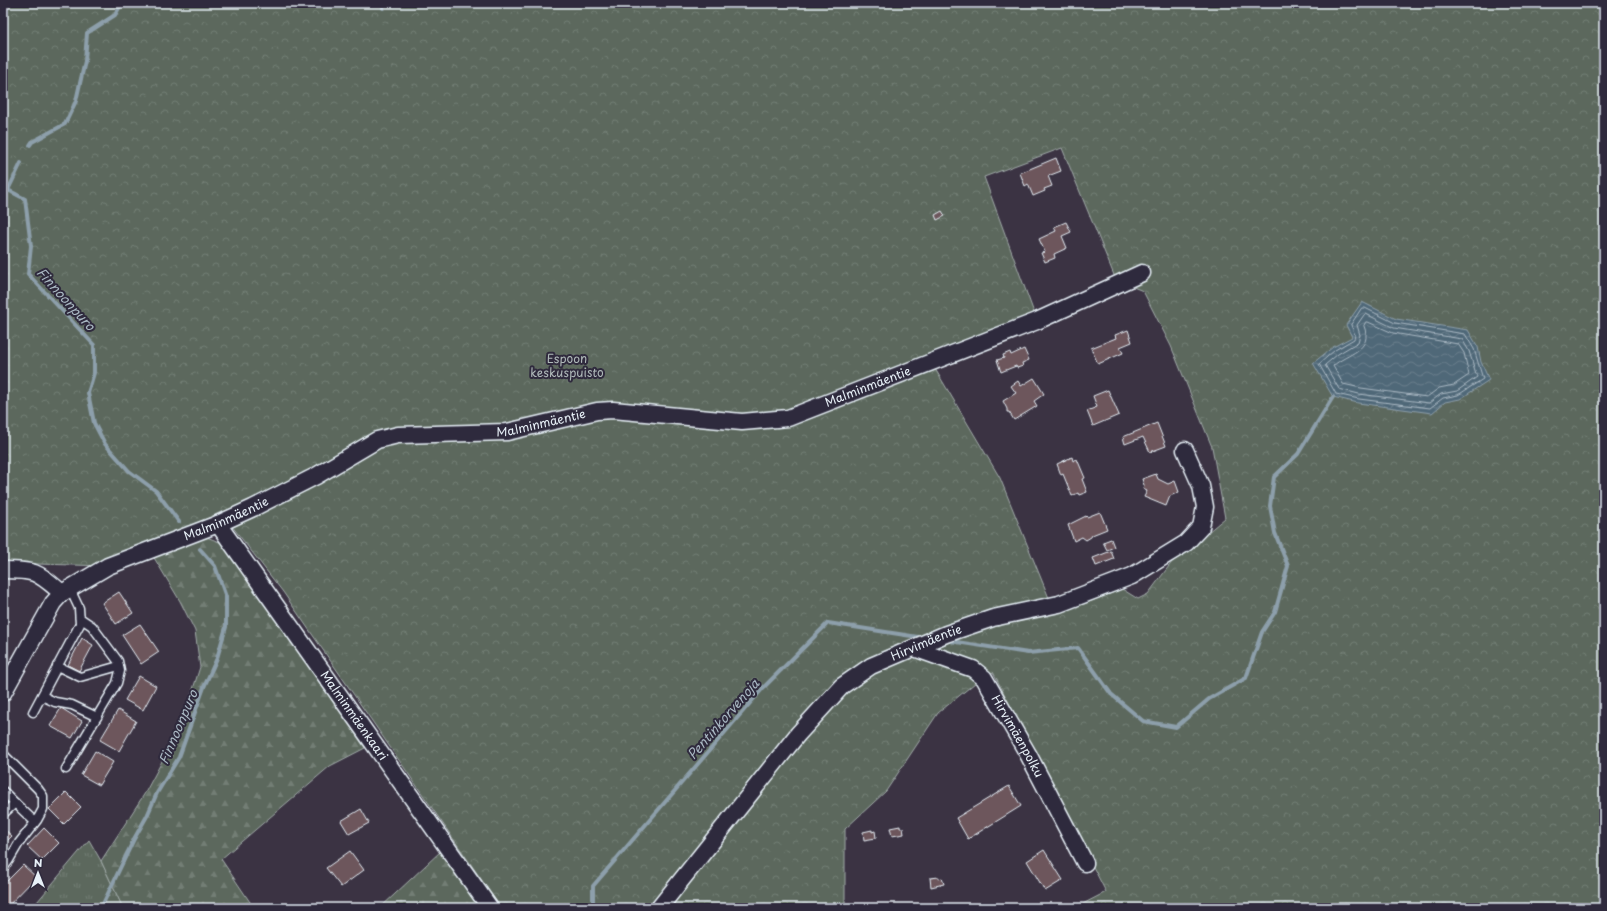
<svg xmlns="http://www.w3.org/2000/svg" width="1607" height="911" viewBox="0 0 1607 911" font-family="'Playpen Sans',sans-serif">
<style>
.grass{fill:url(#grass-tufts);stroke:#a2acaa}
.forest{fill:url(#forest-firs);stroke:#a2acaa}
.park{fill:url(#park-crowns);stroke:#a2acaa;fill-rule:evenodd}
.water{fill:url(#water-waves);stroke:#8d9fab}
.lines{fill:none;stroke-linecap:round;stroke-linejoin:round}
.shore{stroke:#abbac5;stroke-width:1}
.stream{stroke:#8d9fab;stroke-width:4}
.building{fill:#6d565c;stroke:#e8f1f8}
.service-casing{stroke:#e8f1f8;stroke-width:11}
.minor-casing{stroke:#e8f1f8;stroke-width:19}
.service{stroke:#2f2a3d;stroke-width:8}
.minor{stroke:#2f2a3d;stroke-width:16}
.labels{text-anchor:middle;stroke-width:4;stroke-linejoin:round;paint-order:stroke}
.park-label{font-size:12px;fill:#b0baba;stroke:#2f2a3d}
.street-label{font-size:12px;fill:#e8f1f8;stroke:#2f2a3d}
.water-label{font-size:13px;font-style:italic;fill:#abbac5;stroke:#2f2a3d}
</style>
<defs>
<pattern id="grass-tufts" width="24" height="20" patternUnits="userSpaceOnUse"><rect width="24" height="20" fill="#5c685d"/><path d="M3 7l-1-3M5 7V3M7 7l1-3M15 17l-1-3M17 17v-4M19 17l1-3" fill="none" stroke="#737e75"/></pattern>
<pattern id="forest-firs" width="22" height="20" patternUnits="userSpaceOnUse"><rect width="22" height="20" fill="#5c685d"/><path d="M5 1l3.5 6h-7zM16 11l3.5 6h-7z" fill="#737e75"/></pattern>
<pattern id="park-crowns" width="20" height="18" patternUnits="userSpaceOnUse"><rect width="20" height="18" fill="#5c685d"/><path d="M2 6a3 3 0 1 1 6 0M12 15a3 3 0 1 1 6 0" fill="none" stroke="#737e75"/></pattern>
<pattern id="water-waves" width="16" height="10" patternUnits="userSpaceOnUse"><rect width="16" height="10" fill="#506878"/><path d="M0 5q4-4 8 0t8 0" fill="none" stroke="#697e8c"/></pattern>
</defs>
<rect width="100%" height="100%" fill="#3b3343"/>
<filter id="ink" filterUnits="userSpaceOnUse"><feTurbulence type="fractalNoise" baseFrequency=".025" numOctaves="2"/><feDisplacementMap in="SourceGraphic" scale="8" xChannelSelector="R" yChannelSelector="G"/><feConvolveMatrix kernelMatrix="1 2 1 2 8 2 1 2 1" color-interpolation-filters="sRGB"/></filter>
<g filter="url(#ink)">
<polygon class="grass" points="89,840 101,861 123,908 32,908"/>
<g class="forest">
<polygon points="204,536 222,543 365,748 330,766 221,859 254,908 123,908 101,861 145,793 182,724 200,667 195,631 180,601 153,556"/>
<polygon points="441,851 482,908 380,908"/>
</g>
<path class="park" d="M 3,3 L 1604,3 L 1604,908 L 1075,908 L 1106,892 L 993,672 L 975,683 L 938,713 L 886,791 L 845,829 L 845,903 L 842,908 L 501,908 L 283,592 L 221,512 L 108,566 L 3,563 ZM 1062,148 L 1116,280 L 1143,291 L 1171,346 L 1212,447 L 1225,518 L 1172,562 L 1148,594 L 1138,599 L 1122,589 L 1084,604 L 1049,598 L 1000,478 L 931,362 L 1037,321 L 984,177 Z"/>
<polygon class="water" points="1362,302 1396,319 1468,330 1478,347 1481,362 1489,380 1460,399 1445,402 1432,413 1358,403 1333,397 1313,363 1333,347 1352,337 1346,325"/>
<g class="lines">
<g class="shore">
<polygon points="1362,308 1365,308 1395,323 1465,334 1474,349 1483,379 1458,395 1443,398 1430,408 1359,399 1336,394 1319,364 1335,350 1354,339 1355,335 1351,325"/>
<polygon points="1366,314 1394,328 1462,339 1469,351 1477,377 1457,391 1441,394 1429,403 1359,394 1339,389 1325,365 1338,354 1358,342 1360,335 1357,325 1364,315"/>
<path d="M 1366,322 L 1368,322 L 1393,333 L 1458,344 L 1464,353 L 1469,375 L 1454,385 L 1439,388 L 1427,397 L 1361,388 L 1343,384 L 1333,366 C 1347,353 1374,351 1364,326 Z"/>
</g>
<g class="stream">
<polyline points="383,8 384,3"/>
<polyline points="30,145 32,142 65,124 76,101 85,61 87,33 115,15 122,3"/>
<polyline points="3,190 8,190 25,199 31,246 28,274 94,345 94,373 88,393 94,423 105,444 129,471 156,491 179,522"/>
<polyline points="8,190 21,163"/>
<polyline points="950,641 1028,653 1078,648 1111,694 1143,721 1176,727 1209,699 1246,678 1262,632 1275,612 1288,566 1275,533 1270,506 1274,477 1298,454 1333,397"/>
<polyline points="101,908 134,839 147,816 157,793 179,757 204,687 217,658 226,627 226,597 215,566 200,549"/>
<polyline points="593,908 593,886 763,688 828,623 918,637"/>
</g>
</g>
<g class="building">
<polygon points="1056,158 1061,171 1048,176 1052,186 1044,189 1045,191 1033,196 1028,184 1025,186 1020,173"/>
<polygon points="942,211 945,216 937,220 935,215"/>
<polygon points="1066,222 1071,232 1062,236 1067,248 1054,254 1055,258 1045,262 1041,253 1045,252 1039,239 1056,231 1054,227"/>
<polygon points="1128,330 1132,342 1120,347 1123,353 1098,364 1091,348 1116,338 1115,335"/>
<polygon points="1024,349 1029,360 1022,363 1023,366 1017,368 1016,366 1001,372 997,360 1004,358 1003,355 1010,352 1011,355"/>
<polygon points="1034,378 1044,394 1034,401 1037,406 1014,420 1009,412 1007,412 1007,409 1003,401 1016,393 1011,386 1018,381 1021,386"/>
<polygon points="1108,390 1119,415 1093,426 1087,411 1097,407 1093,396"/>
<polygon points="1157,423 1166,446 1150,452 1143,437 1125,444 1123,437"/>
<polygon points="1072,457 1073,461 1077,459 1085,478 1082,479 1087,492 1079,495 1078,493 1072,496 1063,474 1061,475 1057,464"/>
<polygon points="1156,474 1158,479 1168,484 1175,481 1179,492 1170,496 1166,506 1144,497 1147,491 1143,489 1144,485 1142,479"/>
<polygon points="1100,512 1107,529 1092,535 1091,537 1086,540 1082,537 1074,541 1068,525 1086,516 1087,517"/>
<polygon points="1111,539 1114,547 1107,550 1103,542"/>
<polygon points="1111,551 1114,559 1096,566 1093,558"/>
<polygon points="119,592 133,613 116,624 102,603"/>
<polygon points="140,624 159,652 141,664 122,635"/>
<polygon points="82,638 93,645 79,671 68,665"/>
<polygon points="139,676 156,686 143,710 125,700"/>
<polygon points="61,708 82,721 72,738 50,726"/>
<polygon points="118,710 136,721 119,751 100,740"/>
<polygon points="95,751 113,762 99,785 81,775"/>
<polygon points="1009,786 1021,806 968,839 956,818"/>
<polygon points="66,792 81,807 64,824 49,809"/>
<polygon points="361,809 369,823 349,834 341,821"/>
<polygon points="900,826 900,828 903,828 904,834 892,836 890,828"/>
<polygon points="3,828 12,836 3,845"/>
<polygon points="44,828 59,843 42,860 27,846"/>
<polygon points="872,830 872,832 875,831 876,838 864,840 863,832"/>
<polygon points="1044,850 1063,880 1045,891 1027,861"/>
<polygon points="350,851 364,870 341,887 326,868"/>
<polygon points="23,865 36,877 7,907 3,903 3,885"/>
<polygon points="939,877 939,879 942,878 944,884 931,887 930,878"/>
</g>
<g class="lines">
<g class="service-casing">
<g id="service">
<polyline points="57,666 80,677 119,666"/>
<polyline points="42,696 55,702 72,705 97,717"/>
<polyline points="33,712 80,624 79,608 70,589"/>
<polyline points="3,757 5,756 38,789 43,796 43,809 37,820 19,843 9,860 3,868"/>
<polyline points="66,769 117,683 120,671 118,661 92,626 80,618"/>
<polyline points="3,791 15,803 3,814"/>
<polyline points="15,803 35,822"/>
</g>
</g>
<g class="minor-casing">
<g id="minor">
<path id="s1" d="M 218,524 L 490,908"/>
<path d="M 3,570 C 37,570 37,572 62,593"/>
<path id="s2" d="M 914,648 L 973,669 L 984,678 L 1028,754 L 1085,863"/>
<path id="s3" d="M 3,693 L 53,603 L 62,593 L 108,566 L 218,524 L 253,508 L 316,476 L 377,440 L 398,435 L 507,432 L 597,411 L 613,410 L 742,422 L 788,418 L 1037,321 L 1142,273"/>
<path id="s4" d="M 659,908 L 798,734 L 842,686 L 871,666 L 946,634 L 993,618 L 1059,604 L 1132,576 L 1186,543 L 1201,527 L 1205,507 L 1201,486 L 1185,450"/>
</g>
</g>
<use href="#service" class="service"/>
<use href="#minor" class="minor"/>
</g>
</g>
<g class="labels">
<g class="park-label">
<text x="567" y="363">Espoon<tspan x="567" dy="14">keskuspuisto</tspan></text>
</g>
<g class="street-label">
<text dy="4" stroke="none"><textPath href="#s3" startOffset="968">Malminmäentie</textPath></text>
<text dy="4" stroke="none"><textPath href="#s3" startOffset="633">Malminmäentie</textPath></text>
<text dy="4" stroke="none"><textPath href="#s3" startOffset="297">Malminmäentie</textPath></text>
<text dy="4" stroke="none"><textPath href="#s4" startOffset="383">Hirvimäentie</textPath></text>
<text dy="4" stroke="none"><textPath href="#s1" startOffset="235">Malminmäenkaari</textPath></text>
<text dy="4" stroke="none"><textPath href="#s2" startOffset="144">Hirvimäenpolku</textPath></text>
</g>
<g class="water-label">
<text transform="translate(66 299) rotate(48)" y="5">Finnoonpuro</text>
<text transform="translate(723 719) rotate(-49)" y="5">Pentinkorvenoja</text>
<text transform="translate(178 727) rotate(-67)" y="5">Finnoonpuro</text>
</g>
</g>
<rect width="1607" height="911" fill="none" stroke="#2f2a3d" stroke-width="16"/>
<rect x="8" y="8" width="1591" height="895" fill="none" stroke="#e8f1f8" stroke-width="1.5" filter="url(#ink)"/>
<g transform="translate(38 873)" stroke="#2f2a3d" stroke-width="3" paint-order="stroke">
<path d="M0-3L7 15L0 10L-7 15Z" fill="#e8f1f8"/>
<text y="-6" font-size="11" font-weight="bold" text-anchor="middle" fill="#e8f1f8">N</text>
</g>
</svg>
